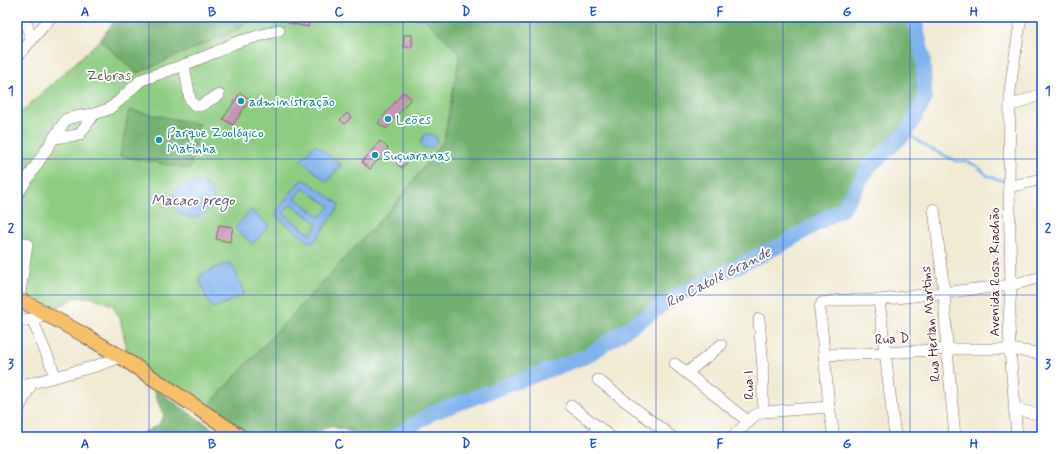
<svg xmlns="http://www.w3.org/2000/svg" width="1059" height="454" viewBox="0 0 1059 454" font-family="Mynerve,sans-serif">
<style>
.green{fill:#8ecc82;stroke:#6c7656}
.forest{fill:#72b070;stroke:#5e684e}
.water{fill:#80b2ec;stroke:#65688c;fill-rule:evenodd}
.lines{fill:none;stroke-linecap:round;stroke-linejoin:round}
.stream{stroke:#80b2ec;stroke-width:2.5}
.river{stroke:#80b2ec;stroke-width:15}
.building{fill:#c793b7}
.minor-casing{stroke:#846666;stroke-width:12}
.major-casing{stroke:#846666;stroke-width:16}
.minor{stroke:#fff;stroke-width:11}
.major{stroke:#f6c06b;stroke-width:14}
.grid{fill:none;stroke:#1d4ed8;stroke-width:1;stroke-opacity:0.55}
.culture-dot{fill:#0f9aa8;stroke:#fff;stroke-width:1.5}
.labels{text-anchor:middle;stroke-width:3.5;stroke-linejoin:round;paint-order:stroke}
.park-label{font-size:14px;fill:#625c49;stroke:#fff}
.culture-label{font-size:14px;fill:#0d838f;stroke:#fff;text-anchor:start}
.street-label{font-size:14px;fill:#4a1f2b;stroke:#fff}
.water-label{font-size:15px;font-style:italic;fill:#5d526f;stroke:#fff}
.neatline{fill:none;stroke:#1d4ed8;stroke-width:1.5}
.grid-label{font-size:13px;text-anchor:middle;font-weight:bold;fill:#1d4ed8}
</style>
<rect width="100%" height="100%" fill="#fff"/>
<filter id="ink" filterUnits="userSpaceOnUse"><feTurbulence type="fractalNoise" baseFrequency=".025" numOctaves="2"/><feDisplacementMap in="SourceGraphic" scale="8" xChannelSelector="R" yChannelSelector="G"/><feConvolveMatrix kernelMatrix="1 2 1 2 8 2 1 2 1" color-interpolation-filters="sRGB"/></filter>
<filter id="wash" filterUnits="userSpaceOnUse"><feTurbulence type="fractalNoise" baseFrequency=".012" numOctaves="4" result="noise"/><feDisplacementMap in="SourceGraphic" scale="16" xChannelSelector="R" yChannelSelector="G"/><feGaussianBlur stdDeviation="0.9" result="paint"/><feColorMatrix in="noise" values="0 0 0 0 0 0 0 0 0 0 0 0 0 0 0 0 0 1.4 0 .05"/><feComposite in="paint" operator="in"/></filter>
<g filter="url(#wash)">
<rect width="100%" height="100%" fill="#f1ebd4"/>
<polygon class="green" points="256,17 409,17 425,19 460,54 444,140 398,201 204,410 141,369 127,350 120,318 112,305 92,297 74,298 48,313 17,302 17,116 100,40 137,73 240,28"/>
<g class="forest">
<polygon points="117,17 256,17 240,28 137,73 100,40"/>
<polygon points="409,17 914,17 923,57 925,99 906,133 870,166 843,208 779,246 675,297 587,356 432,413 394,437 370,437 330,426 307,437 263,437 234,430 204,410 398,201 444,140 460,54 425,19"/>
<polygon points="129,110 199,124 190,169 120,156"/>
<polygon points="153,388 225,437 135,437 158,425 164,416 159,405"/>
</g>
<g class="water">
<path d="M 425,134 L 432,134 L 437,138 L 437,142 L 432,148 L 424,148 C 419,143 421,140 425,134 Z"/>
<polygon points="315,144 341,165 327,182 301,160"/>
<path d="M 306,180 L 339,204 L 339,207 L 314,242 L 309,242 L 276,216 L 276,212 L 300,181 ZM 303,188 L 330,206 L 321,217 L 295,198 ZM 291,204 L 318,224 L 310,234 L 283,213 Z"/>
<path d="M 197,182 L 207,185 L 212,191 L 214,200 L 210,208 L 203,215 L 193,218 L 181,215 L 174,208 L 171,199 C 178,185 181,184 197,182 Z"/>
<polygon points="251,210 269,226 253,244 235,228"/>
<polygon points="228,263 233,265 244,292 242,296 214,308 210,306 199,279 202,274"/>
</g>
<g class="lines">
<polyline class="stream" points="906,133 929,148 956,161 964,161 977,166 988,176 1004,181"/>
<polyline class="river" points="394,437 432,413 587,356 675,297 779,246 843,208 870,166 906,133 925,99 923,57 914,17"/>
</g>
<g id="blocks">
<g class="building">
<polygon points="289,17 310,17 308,27 288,23"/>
<rect x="404" y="35" width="8" height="12"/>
<polygon points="403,92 411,98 386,129 378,123"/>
<polygon points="240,93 250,99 233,125 223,119"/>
<polygon points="347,113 351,117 345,124 340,120"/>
<polygon points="380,141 388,148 370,169 362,162"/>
<polygon points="403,155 409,160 402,168 397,164"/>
<polygon points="219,225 233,227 230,242 216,239"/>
</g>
</g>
</g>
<g filter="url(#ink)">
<use href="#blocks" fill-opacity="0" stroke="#846666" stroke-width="1"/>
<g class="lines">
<g class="minor-casing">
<g id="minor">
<polyline points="25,17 31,41"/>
<polyline points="17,57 51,17"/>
<path d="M 184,65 L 190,99 C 193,104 194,106 200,106 L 219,95"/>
<polyline points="1010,106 1042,94"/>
<polyline points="54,138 79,135 94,114"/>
<polyline points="1009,187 1042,179"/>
<polyline points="17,195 66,119 79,116 94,114 109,109 119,101 141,80 184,65 216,52 234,43 279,30"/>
<polyline points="934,209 944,292 947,349 955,437"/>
<polyline points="17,240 27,244 21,286 19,298"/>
<polyline points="879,300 895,437"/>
<polyline points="32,319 56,377"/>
<polyline points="759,319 763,368 763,412"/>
<polyline points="17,321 38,318"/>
<polyline points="824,355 886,353 947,349 1010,349 1042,354"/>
<polyline points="675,364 749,422"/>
<polyline points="687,373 721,345"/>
<polyline points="598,380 672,437"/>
<polyline points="17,385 32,383 96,366 121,357"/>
<polyline points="571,406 611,437"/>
<polyline points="1014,409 1042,415"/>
<polyline points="17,416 20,406 32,383"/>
<polyline points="588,437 600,429"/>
<polyline points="733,437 755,415 763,412 829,407"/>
<polyline points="834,437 829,407 820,310 820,307 822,303 840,300 879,300 1011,285 1042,277"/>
<polyline points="1017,437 1010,349 1009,322 1011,285 1009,187 1010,93 1012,75 1021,17"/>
</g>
</g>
<g class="major-casing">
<polyline id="major" points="17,298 84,335 121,357 241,437"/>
</g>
<use href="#minor" class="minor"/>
<use href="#major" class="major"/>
</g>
</g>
<path class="grid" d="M 149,17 L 149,437M 276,17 L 276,437M 403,17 L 403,437M 530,17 L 530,437M 656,17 L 656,437M 783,17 L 783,437M 910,17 L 910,437M 17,159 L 1042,159M 17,295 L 1042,295"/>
<g class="culture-dot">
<circle cx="241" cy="101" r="4"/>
<circle cx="388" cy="119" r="4"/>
<circle cx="159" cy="140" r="4"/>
<circle cx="375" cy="155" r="4"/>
</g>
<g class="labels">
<g class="park-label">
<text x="109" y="80">Zebras</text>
</g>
<g class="culture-label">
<text x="249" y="106">administração</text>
<text x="396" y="124">Leões</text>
<text x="167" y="137">Parque Zoológico<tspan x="167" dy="16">Matinha</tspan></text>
<text x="383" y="160">Suçuaranas</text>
</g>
<g class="street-label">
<text transform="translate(994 272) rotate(-90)" y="5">Avenida Rosa Riachão</text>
<text transform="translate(930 324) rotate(-95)" y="5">Rua Herlan Martins</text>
<text transform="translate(892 338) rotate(-3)" y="5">Rua D</text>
<text transform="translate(748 385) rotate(-90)" y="5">Rua I</text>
</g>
<g class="water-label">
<text x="193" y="205">Macaco prego</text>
<text transform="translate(718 277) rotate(-27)" y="5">Rio Catolé Grande</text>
</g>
</g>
<rect width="1059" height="454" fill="none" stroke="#fff" stroke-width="44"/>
<rect x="22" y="22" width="1015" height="410" class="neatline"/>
<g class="grid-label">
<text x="85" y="16">A</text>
<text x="212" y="16">B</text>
<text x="339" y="16">C</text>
<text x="466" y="16">D</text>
<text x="593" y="16">E</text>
<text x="720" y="16">F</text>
<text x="847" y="16">G</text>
<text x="974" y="16">H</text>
<text x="11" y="95">1</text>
<text x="1048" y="95">1</text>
<text x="11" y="232">2</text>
<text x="1048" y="232">2</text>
<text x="11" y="368">3</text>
<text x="1048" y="368">3</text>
<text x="85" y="448">A</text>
<text x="212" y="448">B</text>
<text x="339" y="448">C</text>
<text x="466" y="448">D</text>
<text x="593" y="448">E</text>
<text x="720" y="448">F</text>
<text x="847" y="448">G</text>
<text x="974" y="448">H</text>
</g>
</svg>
